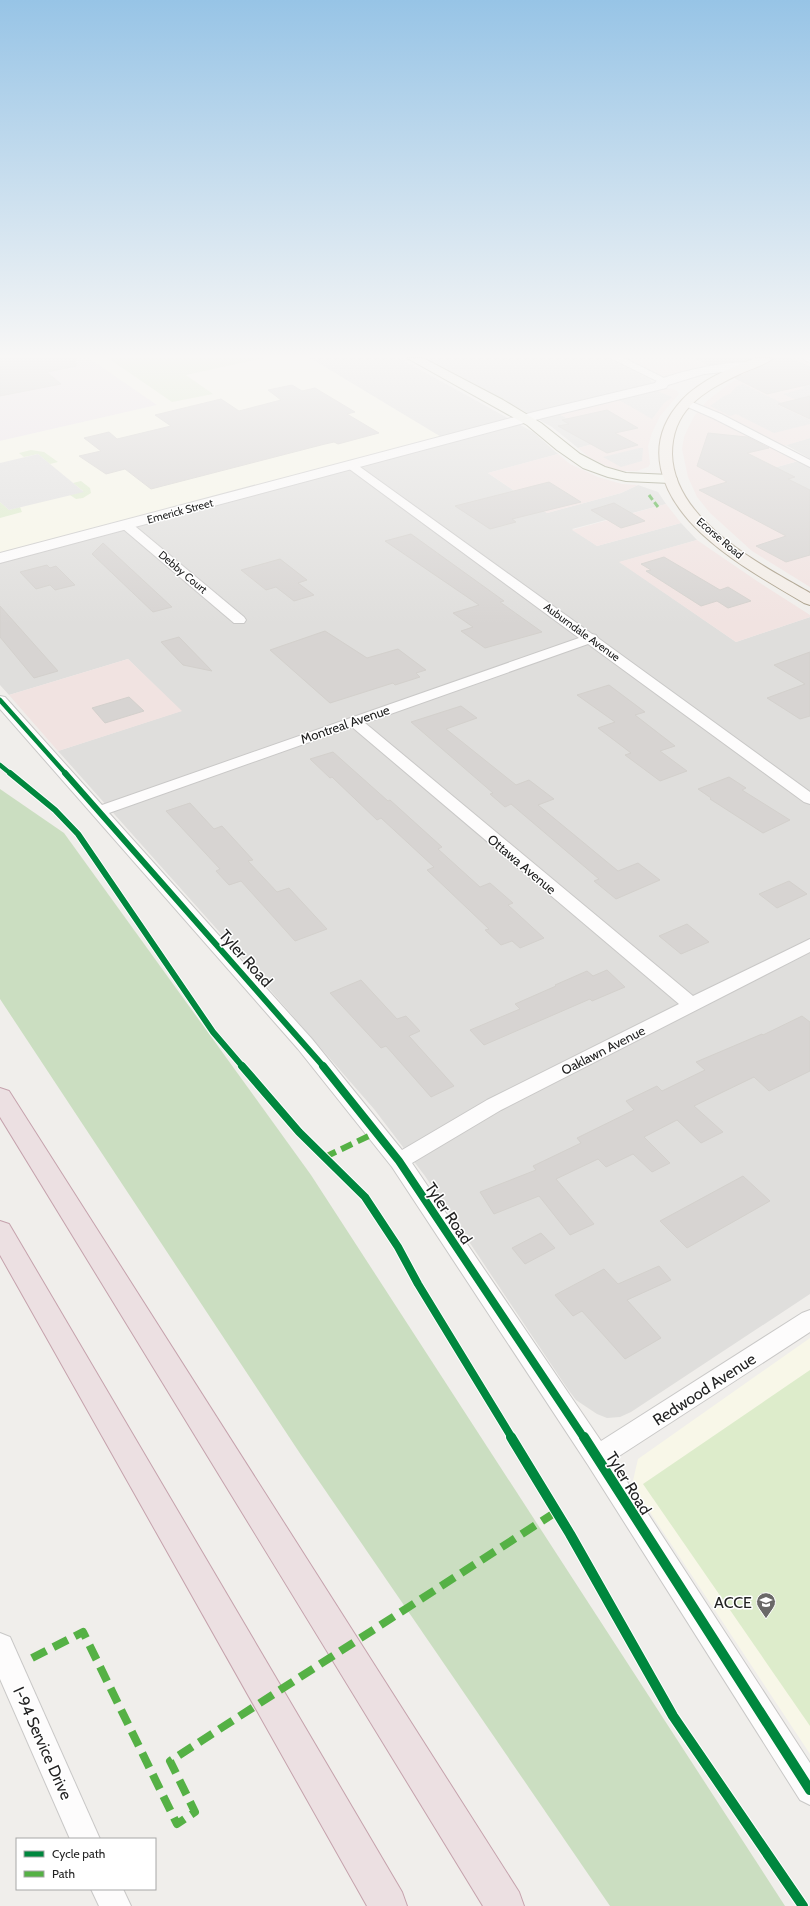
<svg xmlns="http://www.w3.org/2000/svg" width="810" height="1906" viewBox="0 0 810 1906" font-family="Cabin,sans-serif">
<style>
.residential{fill:#dfdedc}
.commercial{fill:#f1e3e1}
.industrial{fill:#ede4e9}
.education{fill:#f8f7e8}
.grass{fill:#ddeccb}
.forest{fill:#cbdec1}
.parking{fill:#e0dfde}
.building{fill:#d7d4d2;stroke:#d3d0cc}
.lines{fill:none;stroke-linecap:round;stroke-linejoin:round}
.minor-casing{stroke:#c9c8c7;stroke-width:2}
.tertiary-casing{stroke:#c9c8c7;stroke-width:2}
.secondary-casing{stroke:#999a82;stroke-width:2}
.primary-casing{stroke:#a79c86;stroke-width:2}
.motorway-casing{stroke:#c5a2ac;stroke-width:2}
.minor{fill:#fdfcfc;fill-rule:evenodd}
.tertiary{fill:#fdfcfc;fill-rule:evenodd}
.secondary{fill:#f4f4ed;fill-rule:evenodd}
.primary{fill:#f3ede7;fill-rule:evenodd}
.motorway{fill:#ece0e2;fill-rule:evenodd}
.quiet-far2{stroke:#55b145;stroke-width:3;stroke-dasharray:6 3;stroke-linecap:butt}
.quiet-far1{stroke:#55b145;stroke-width:6;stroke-dasharray:12 6;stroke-linecap:butt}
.quiet{stroke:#55b145;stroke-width:8;stroke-dasharray:16 8;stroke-linecap:butt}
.cycleway-far3-casing{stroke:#fff;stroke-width:6}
.cycleway-far2-casing{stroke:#fff;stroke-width:8}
.cycleway-far1-casing{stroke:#fff;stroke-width:10}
.cycleway-casing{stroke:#fff;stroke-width:12}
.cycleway-far3{stroke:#00873e;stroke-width:4.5}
.cycleway-far2{stroke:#00873e;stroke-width:6}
.cycleway-far1{stroke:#00873e;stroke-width:8}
.cycleway{stroke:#00873e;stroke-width:10}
.labels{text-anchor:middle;stroke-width:3;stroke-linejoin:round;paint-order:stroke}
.far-street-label{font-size:11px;fill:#222;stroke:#fff}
.street-label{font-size:13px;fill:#222;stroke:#fff}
.near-street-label{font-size:16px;fill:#222;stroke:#fff}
.near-poi-label{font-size:16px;fill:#222;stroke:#fff;text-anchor:end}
</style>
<rect width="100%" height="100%" fill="#f0eeeb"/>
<g class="residential">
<polygon points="310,358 399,358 533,432 558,454 488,473 547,513 621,493 638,485 658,492 666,504 572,529 597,546 681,523 697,540 620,562 736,642 810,617 810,1294 631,1412 620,1417 607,1418 597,1414 576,1400 567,1388 425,1176 374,1109 223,936 58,751 181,711 128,659 9,695 0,685 0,562 450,443"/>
<polygon points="427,358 610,358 608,359 650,379 652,383 551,410 609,440 578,448 552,427 490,392"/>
<polygon points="810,438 810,527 727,481 809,458 786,445"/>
</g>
<g class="commercial">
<polygon points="625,358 744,358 667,378"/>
<polygon points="791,358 810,358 810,438 774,449 798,461 727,481 810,527 810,587 752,551 710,513 697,497 688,477 682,449 684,437 689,426 695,415 708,400 733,381"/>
<polygon points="666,388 676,390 679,394 660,416 652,433 648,446 650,464 648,467 637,471 623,471 610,468 589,457 578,448 608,440 559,414"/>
<polygon points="558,454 570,464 598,477 622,484 638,485 621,493 547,513 488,473"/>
<polygon points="666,504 681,523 597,546 572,530"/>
<polygon points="697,540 757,581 810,615 810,617 736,642 619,562"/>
<polygon points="128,659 182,711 58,751 9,695"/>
</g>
<polygon class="industrial" points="0,358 89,358 157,405 0,441"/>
<g class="education">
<polygon points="89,358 310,358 443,438 0,553 0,441 157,405"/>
<polygon points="810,1338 810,1754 632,1485 638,1459"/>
</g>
<g class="grass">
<polygon points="108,358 264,358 186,375 213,394 172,402"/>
<polygon points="31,450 44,452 58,462 50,464 38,454 24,457 19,453"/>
<polygon points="81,481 90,488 91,493 83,498 76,499 70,495 83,491 73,483"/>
<polygon points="0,502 9,510 20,507 22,512 0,518"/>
<polygon points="810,1370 810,1726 643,1484"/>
</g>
<polygon class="forest" points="0,789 64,833 311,1175 785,1906 610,1906 301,1455 0,999"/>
<g class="parking">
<polygon points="767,371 810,379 810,406 783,394 805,388"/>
<polygon points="743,384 782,403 778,405 810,420 810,424 774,433 736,414 730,416 710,406 724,396 730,394 737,386"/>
<polygon points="655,390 672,397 664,403 652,419 619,400"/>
<polygon points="639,448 643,448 642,461 621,467 603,457"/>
<polygon points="38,454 84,492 9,510 0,502 0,463"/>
</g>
<g class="building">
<polygon points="0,358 76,358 76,366 47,372 61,384 0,396"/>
<polygon points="695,358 750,358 744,361 708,365"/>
<polygon points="774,358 790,358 810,367 810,384 767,394 735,378 768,364"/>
<polygon points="292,385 302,391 315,388 355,412 347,414 379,433 338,444 334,442 325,444 151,489 125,469 106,474 79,456 101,451 84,438 109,432 117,439 171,426 155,415 221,399 239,411 281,400 268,390"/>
<polygon points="810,396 810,419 778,404"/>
<polygon points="607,410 638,428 615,433 638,445 607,453 558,426 569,424 562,420"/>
<polygon points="708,433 747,437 769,448 747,453 795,477 788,479 810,490 810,555 786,562 756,546 786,536 699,490 727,482 697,466"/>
<polygon points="549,482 581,502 512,519 516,522 490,529 455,506"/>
<polygon points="614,503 645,521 621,528 591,510"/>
<polygon points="411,534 504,601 500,602 542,632 485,648 461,631 473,627 453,613 479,605 385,541"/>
<polygon points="103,543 172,607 153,612 92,554"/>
<polygon points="664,557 720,590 728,587 751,601 728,608 717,601 701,606 646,571 651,570 641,564"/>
<polygon points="280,559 307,580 298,583 314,595 294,601 276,587 266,590 241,570"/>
<polygon points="47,565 50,568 56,566 75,585 55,590 50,585 36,589 20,572"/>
<polygon points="0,606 58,671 34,678 0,637"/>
<polygon points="325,631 367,658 398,649 426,670 416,673 420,677 395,685 393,683 330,703 270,650"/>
<polygon points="179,637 212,671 183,665 161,642"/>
<polygon points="810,652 810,716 800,719 767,698 805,684 774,665"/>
<polygon points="609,685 645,712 635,715 675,746 660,751 687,771 660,781 625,755 631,753 598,728 615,722 577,695"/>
<polygon points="129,697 144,711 105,723 92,708"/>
<polygon points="461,706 477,718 446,729 516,785 529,780 554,799 538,805 618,871 638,863 660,880 616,899 594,881 599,879 511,804 505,807 490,794 493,793 411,722"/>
<polygon points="333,752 388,801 390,800 442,847 438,849 480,887 490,883 513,903 508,905 544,938 520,948 512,941 501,945 485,930 489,929 427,870 434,867 381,818 377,820 332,777 330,778 310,759"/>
<polygon points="729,777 746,788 742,790 790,820 763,833 710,799 711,798 698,789"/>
<polygon points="190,803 214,829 222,826 253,860 248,861 277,892 289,888 327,929 295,941 241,881 229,885 216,871 220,869 166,811"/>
<polygon points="789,881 807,894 777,908 759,894"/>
<polygon points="687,924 709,942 681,954 659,936"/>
<polygon points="607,970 625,987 592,1001 590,999 484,1045 470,1030 520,1009 515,1004 556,986 555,985 587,971 593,976"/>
<polygon points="361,980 397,1019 406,1016 420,1031 409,1036 454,1086 431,1097 386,1046 381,1048 330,993"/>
<polygon points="802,1016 810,1022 810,1071 769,1091 754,1077 694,1106 723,1132 701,1143 677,1120 644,1137 670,1163 652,1172 633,1154 606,1167 598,1159 556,1179 594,1224 570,1235 539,1196 494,1214 480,1192 536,1170 533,1166 581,1143 577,1138 634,1110 626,1101 657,1086 662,1091 705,1070 696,1062 762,1034 763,1035"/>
<polygon points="743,1176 770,1201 687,1248 660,1221"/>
<polygon points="541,1233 555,1248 525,1264 512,1248"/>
<polygon points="659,1266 671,1280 627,1300 661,1338 625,1359 582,1311 573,1316 555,1295 604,1269 618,1284"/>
</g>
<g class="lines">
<g class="minor-casing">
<g id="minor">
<polygon points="610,358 624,358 670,381 669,383 661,383"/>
<polygon points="802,358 810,358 810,363"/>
<polygon points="687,400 721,414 810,460 810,467 713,418 683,405 682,403 683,401"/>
<path d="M 352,463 L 356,464 L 592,634 L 596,635 L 598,638 L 810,792 L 810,804 L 804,802 L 588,644 L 365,723 L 693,996 L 810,939 L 810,952 L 501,1110 L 412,1163 L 601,1441 L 802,1313 L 810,1310 L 810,1332 L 613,1460 L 810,1763 L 810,1805 L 800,1800 L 588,1465 L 392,1167 L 298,1049 L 0,709 L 0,696 L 5,697 L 102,805 L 579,638 L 348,468 L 346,466 L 348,464 ZM 352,727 L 679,1004 L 487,1100 L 402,1150 L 312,1039 L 109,813 Z"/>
<polygon points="126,521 130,522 244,617 246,620 244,623 234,623 122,528 120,525"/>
<polygon points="0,1633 10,1637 100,1839 70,1839 0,1679"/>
<polygon points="91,1889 123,1889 131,1906 99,1906"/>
</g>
</g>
<g class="tertiary-casing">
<path id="tertiary" d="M 747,362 L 751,363 L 753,366 L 751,369 L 704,374 L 668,385 L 666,388 L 543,418 L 0,563 L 0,553 L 534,412 L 655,383 L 657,380 C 686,370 716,363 747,362 Z"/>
</g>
<g class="secondary-casing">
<polygon id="secondary" points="407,358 423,358 503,400 541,423 580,454 605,467 626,473 670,475 675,476 677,479 675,482 670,483 626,481 608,477 583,468 557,450 527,425"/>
</g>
<g class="primary-casing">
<path id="primary" d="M 755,358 L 773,358 C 768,364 748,370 740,374 C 723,382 705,391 691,405 C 678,418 672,435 672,454 C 674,521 760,564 810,593 L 810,605 L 804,603 C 769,582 732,562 701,533 C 662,496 640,445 682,400 C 701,380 730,368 755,358 Z"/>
</g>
<g class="motorway-casing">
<g id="motorway">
<polygon points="0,1088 9,1091 519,1892 524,1906 483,1906 0,1117"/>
<polygon points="0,1221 9,1224 402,1892 407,1906 367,1906 0,1255"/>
</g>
</g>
<use href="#minor" class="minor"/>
<use href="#tertiary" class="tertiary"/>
<use href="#secondary" class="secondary"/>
<use href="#primary" class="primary"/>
<use href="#motorway" class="motorway"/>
<polyline class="quiet-far2" points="649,495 658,507"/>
<polyline class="quiet-far1" points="325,1157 377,1132"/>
<polyline class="quiet" points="32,1658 83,1632 177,1824 195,1812 170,1761 556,1512"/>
<g class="cycleway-far3-casing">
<g id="cycleway-far3">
<polyline points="0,700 66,774"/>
<polyline points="0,765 11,774"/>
</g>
</g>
<g class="cycleway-far2-casing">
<g id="cycleway-far2">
<polyline points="10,773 55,810 78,834 213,1032 243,1067"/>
<polyline points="65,773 324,1067"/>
</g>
</g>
<g class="cycleway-far1-casing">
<g id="cycleway-far1">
<polyline points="242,1066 299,1132 365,1197 398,1247 418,1284 512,1438"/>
<polyline points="323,1066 399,1161 584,1438"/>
</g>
</g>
<g class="cycleway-casing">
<g id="cycleway">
<polyline points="511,1437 570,1534 673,1716 803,1906"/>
<polyline points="584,1437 810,1790"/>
</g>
</g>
<use href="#cycleway-far3" class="cycleway-far3"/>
<use href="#cycleway-far2" class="cycleway-far2"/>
<use href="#cycleway-far1" class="cycleway-far1"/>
<use href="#cycleway" class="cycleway"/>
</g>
<linearGradient id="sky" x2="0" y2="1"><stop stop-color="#97c4e6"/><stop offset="0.57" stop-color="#f8f7f6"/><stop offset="1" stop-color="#f8f7f6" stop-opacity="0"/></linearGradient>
<rect width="810" height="625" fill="url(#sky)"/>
<defs>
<g id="school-pin" transform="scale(1)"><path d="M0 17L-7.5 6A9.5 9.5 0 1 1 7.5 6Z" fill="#6a6968" stroke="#fff"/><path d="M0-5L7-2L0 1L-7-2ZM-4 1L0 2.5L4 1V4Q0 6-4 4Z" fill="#fff"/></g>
</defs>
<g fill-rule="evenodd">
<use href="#school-pin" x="766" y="1602"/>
</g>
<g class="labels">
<g class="far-street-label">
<text transform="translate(180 511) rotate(-15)" y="4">Emerick Street</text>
<text transform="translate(720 538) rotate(40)" y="4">Ecorse Road</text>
<text transform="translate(183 572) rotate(40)" y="4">Debby Court</text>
<text transform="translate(582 632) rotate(36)" y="4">Auburndale Avenue</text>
</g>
<g class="street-label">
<text transform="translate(345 724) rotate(-19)" y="5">Montreal Avenue</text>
<text transform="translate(522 864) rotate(40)" y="5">Ottawa Avenue</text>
<text transform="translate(603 1050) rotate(-27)" y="5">Oaklawn Avenue</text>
</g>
<g class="near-street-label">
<text transform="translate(246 958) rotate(48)" y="6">Tyler Road</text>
<text transform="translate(449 1213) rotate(56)" y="6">Tyler Road</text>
<text transform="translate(704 1389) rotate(-33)" y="6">Redwood Avenue</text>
<text transform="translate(629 1483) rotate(58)" y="6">Tyler Road</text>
<text transform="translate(43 1743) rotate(66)" y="6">I-94 Service Drive</text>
</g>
<g class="near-poi-label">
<text x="752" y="1608">ACCE</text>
</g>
</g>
<rect x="16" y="1838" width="140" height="52" fill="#ffffff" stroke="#a7a7a7"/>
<rect x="24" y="1851" width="20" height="6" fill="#00873e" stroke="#a7a7a7"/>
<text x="52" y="1858" font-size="12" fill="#222222">Cycle path</text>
<rect x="24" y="1871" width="20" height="6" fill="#55b145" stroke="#a7a7a7"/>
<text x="52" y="1878" font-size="12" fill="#222222">Path</text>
</svg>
